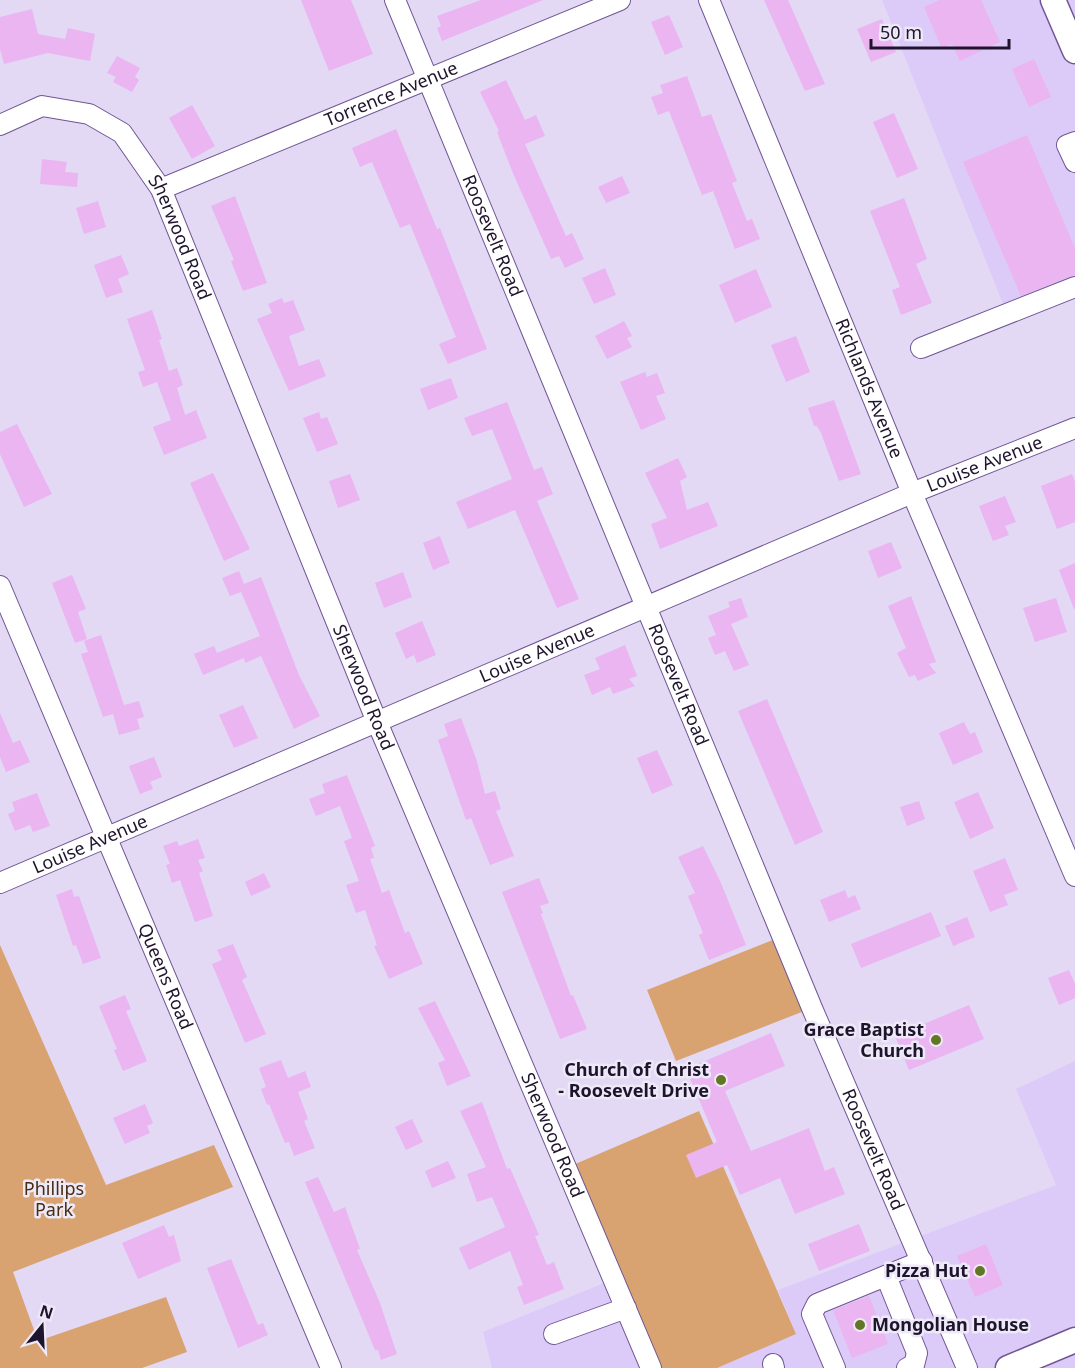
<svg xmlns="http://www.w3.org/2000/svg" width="1075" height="1368" viewBox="0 0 1075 1368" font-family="'Noto Sans',sans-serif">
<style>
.built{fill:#dccbf9}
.green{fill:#d9a271}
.building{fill:#eab5f1}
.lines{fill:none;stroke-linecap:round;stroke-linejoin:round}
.minor-casing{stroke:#705694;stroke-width:22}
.major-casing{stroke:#705694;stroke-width:27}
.minor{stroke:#fff;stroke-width:20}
.major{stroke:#fff;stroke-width:24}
.poi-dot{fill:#627626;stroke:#eee9f7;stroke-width:2}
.labels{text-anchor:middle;stroke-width:5;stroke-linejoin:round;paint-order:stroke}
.street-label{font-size:18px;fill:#1f142d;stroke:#eee9f7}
.poi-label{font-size:18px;font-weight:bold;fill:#1f142d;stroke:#eee9f7;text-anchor:end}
.park-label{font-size:18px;fill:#472c13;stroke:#eee9f7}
</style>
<rect width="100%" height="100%" fill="#e3d9f5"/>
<g class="built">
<polygon points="882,0 1075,0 1075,296 1009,319"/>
<polygon points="1075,1061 1075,1368 717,1368 796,1334 778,1290 1056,1185 1016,1089"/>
<polygon points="614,1279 651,1368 492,1368 483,1332"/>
</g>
<g class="green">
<polygon points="783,936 812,1008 676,1061 647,990"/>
<polygon points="0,945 106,1185 214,1145 233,1187 13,1272 38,1341 166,1297 187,1352 142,1368 0,1368"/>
<polygon points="699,1111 796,1334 717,1368 651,1368 566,1168"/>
</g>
<g class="building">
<polygon points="301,0 351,0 373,54 329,71"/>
<polygon points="481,0 543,0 442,41 437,28 441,26 437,16"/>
<polygon points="764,0 788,0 825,84 805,91"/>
<polygon points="940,0 981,0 1000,42 960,61 952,44 942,49 924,7"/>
<polygon points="32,9 38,34 65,39 68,28 95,34 90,61 48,53 4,64 0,49 0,17"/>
<polygon points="669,15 683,47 665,55 651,22"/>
<polygon points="882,19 896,52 871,62 857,29"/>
<polygon points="117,56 140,68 135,77 139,80 132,92 113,82 116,77 107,73"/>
<polygon points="1034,59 1051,97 1029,107 1012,69"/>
<polygon points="687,76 702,117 711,114 737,181 732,183 747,221 752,219 760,239 735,249 713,191 702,195 669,111 658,115 651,97 663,93 660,85"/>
<polygon points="506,80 525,120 536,115 545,136 525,144 566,236 572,233 584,259 565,268 559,256 551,259 512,171 497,132 499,131 480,92"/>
<polygon points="192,105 215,146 192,159 169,118"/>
<polygon points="894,113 918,169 897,178 873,122"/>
<polygon points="396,129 437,229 440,228 487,349 448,364 439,344 456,337 410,224 400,228 372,162 360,167 352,148"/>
<polygon points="1027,135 1075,248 1075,275 1021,296 963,162"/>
<polygon points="42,159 67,162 65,172 78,173 77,187 40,184"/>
<polygon points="622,176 630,193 606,203 598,187"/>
<polygon points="235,196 267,283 243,291 231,261 234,260 211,206"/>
<polygon points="904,198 927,259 916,264 932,303 901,315 892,290 900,287 870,211"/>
<polygon points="98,201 106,227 84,234 76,208"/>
<polygon points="121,255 129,274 118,279 123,292 106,298 94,265"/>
<polygon points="605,268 616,295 594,304 582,278"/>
<polygon points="756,269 772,307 735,323 719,285"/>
<polygon points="282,298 284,303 293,300 305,330 289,336 299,366 319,359 326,376 289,391 257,319 272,313 268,304"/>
<polygon points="152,310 162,339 159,340 169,371 177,368 183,385 177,388 185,415 196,410 207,438 164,455 153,427 171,420 157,382 143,387 138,372 145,370 127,319"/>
<polygon points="624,321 632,336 627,338 632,347 607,359 595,336"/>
<polygon points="796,336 810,372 786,382 771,345"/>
<polygon points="645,372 647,377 657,373 665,393 656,396 666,419 641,430 620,382"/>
<polygon points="451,378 458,398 428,410 420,389"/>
<polygon points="834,400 861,474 839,481 821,433 817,426 814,426 808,408"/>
<polygon points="507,402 534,470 542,467 553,494 537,501 579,599 557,608 515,510 468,529 456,502 512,479 492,429 472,436 464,418"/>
<polygon points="319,412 321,419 327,417 338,444 317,452 303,418"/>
<polygon points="17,424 52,494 24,507 0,454 0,432"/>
<polygon points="678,458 687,477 680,481 687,510 708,502 718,526 660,549 651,524 667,518 645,473"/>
<polygon points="213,473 250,549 224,561 190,483"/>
<polygon points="350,474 360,500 338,508 329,481"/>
<polygon points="1072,474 1075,482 1075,522 1057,529 1041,486"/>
<polygon points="1005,496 1016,522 1005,526 1009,535 993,541 979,506"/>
<polygon points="440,536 450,563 433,570 423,543"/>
<polygon points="891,542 902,568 878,578 868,551"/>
<polygon points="1075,563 1075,609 1074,609 1059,570"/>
<polygon points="239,571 244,584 261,577 299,675 320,716 294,729 261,656 245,663 244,658 203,675 194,654 214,646 217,653 260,636 241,592 230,596 222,578"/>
<polygon points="403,572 412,597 384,608 375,583"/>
<polygon points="72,575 86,609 78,612 87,639 75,643 52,583"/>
<polygon points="911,596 936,662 929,664 936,673 918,681 915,675 909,677 897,653 906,648 888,606"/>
<polygon points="741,598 748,617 731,624 749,665 734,671 725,651 715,655 708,638 716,635 708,616 730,607 728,602"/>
<polygon points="1056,598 1067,632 1035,642 1023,608"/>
<polygon points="422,621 436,655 417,663 414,655 406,659 395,633"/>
<polygon points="101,635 124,705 139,701 144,717 137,719 140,729 119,735 113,714 103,717 81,654 88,652 84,641"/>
<polygon points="625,645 637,676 629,679 635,686 613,694 610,687 592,695 584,675 600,669 595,658"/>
<polygon points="767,699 823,832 795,845 738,711"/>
<polygon points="243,705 258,738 234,748 219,715"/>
<polygon points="0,713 13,743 20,740 30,762 6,772 0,757"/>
<polygon points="461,718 477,761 485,794 495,791 501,809 496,811 514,856 490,865 471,818 466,820 438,740 448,736 444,724"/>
<polygon points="964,722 970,734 975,732 983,752 953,765 939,733"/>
<polygon points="657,750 673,785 652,794 637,758"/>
<polygon points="154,757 162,777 150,782 153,789 140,794 129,766"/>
<polygon points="347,775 375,846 371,848 374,858 370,859 382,893 389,890 405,933 409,931 423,964 389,979 374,946 377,945 365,910 356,913 346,885 359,881 344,841 352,838 340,806 316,816 309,799 325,793 322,784"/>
<polygon points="978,792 994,828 970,839 954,802"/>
<polygon points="37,793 50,826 33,832 30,825 15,831 8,814 15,811 12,802"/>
<polygon points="919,801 925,819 907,826 900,807"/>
<polygon points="198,839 205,858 198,860 203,871 199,873 213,916 195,922 180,880 172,883 166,865 170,864 163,846 177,841 179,846"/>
<polygon points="703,846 721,883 746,945 709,960 699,935 703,933 688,896 695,893 678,857"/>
<polygon points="1005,858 1018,890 1004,895 1008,905 990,912 973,871"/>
<polygon points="264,873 271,887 251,896 245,882"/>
<polygon points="539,878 549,903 540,906 543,913 541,914 571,996 573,995 587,1029 560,1039 502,892"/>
<polygon points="72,889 74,897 79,896 101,958 83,964 76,945 73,946 56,895"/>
<polygon points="845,890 848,898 855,895 861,909 829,922 820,900"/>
<polygon points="931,912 941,936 861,968 851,944"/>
<polygon points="967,917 975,937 953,946 945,926"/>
<polygon points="233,944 247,977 242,980 266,1034 245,1043 212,964 222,960 217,950"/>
<polygon points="1069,970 1075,984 1075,998 1059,1005 1048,978"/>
<polygon points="125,995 131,1009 126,1011 147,1061 123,1071 114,1050 117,1049 99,1006"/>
<polygon points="435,1001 471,1076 447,1086 438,1063 445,1060 418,1008"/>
<polygon points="969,1005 984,1039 909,1070 895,1036"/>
<polygon points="771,1033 785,1066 725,1091 751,1151 809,1128 825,1171 834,1167 845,1194 795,1214 780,1178 740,1195 727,1165 696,1178 686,1155 717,1142 686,1069"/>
<polygon points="281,1060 288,1078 305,1071 311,1087 298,1092 308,1119 304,1121 315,1148 294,1156 289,1142 285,1143 269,1104 267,1105 261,1089 266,1087 259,1068"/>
<polygon points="482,1102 507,1169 510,1168 539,1235 535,1236 547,1265 554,1262 564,1289 524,1305 517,1287 523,1285 510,1251 469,1270 459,1248 505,1227 492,1197 477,1202 467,1174 486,1167 460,1111"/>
<polygon points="145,1104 153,1123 147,1126 150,1133 125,1144 113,1118"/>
<polygon points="412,1119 423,1142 406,1150 395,1127"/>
<polygon points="448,1161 456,1178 432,1188 425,1171"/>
<polygon points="318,1177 334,1212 345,1207 360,1249 357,1250 380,1303 397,1354 381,1360 378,1350 375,1350 305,1182"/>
<polygon points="859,1224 870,1251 819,1271 808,1244"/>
<polygon points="164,1225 169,1237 174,1235 181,1261 138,1279 122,1243"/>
<polygon points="986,1244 1003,1285 975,1297 957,1256"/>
<polygon points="231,1259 258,1325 263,1323 268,1335 238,1348 207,1268"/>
<polygon points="869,1296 888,1344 852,1358 833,1310"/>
</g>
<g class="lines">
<g class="minor-casing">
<g id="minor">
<path id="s1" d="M 395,0 L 812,1008 L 967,1368"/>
<path id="s2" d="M 709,0 L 912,493 L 1075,876"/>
<path id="s3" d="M 0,125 L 42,106 L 89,114 L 122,133 L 161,189 L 377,722 L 651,1368"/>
<polyline points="1075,142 1067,145 1075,162"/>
<path id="s4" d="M 161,189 L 620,0"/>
<polyline points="921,348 1075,287"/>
<path id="s5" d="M 0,586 L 331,1368"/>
<path id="s6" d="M 0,883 L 912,493 L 1075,428"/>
<polyline points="886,1276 917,1353 914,1365 907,1368"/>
<polyline points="554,1334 626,1308"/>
<polyline points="773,1364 774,1368"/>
<polyline points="835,1368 812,1314 817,1304 922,1261"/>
</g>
</g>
<g class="major-casing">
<g id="major">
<polyline points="1053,0 1075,51"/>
<polyline points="1008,1368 1075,1340"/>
</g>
</g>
<use href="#minor" class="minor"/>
<use href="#major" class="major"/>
</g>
<g class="poi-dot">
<circle cx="936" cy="1040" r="6"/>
<circle cx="721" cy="1080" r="6"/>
<circle cx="980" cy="1271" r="6"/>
<circle cx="860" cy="1325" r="6"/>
</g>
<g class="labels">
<g class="street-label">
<text dy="6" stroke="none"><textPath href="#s4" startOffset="249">Torrence Avenue</textPath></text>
<text dy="6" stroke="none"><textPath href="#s1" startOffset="255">Roosevelt Road</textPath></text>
<text dy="6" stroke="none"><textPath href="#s3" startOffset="252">Sherwood Road</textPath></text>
<text dy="6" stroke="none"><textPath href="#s2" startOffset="420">Richlands Avenue</textPath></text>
<text dy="6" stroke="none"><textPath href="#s6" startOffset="1070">Louise Avenue</textPath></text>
<text dy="6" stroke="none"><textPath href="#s6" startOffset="584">Louise Avenue</textPath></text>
<text dy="6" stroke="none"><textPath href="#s1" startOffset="741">Roosevelt Road</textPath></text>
<text dy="6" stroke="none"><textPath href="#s3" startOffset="738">Sherwood Road</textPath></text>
<text dy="6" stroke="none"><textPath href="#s6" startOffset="98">Louise Avenue</textPath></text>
<text dy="6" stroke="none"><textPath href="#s5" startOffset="424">Queens Road</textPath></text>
<text dy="6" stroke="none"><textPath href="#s3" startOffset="1224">Sherwood Road</textPath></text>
<text dy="6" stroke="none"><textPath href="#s1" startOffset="1245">Roosevelt Road</textPath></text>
</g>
<g class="poi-label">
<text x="924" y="1036">Grace Baptist<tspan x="924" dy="21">Church</tspan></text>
<text x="709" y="1076">Church of Christ<tspan x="709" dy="21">- Roosevelt Drive</tspan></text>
<text x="968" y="1277">Pizza Hut</text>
<text x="872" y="1331" text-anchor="start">Mongolian House</text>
</g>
<g class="park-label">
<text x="54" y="1195">Phillips<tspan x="54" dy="21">Park</tspan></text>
</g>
</g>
<g transform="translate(42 1326) rotate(18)" stroke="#eee9f7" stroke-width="4.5" paint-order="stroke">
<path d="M0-4.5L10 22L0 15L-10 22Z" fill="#1f142d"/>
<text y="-9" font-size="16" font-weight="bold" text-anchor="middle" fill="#1f142d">N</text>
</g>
<path d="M871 39v9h138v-9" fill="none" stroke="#1f142d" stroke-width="3"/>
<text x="880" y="39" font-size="18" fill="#1f142d" stroke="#eee9f7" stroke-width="4.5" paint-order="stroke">50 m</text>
</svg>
